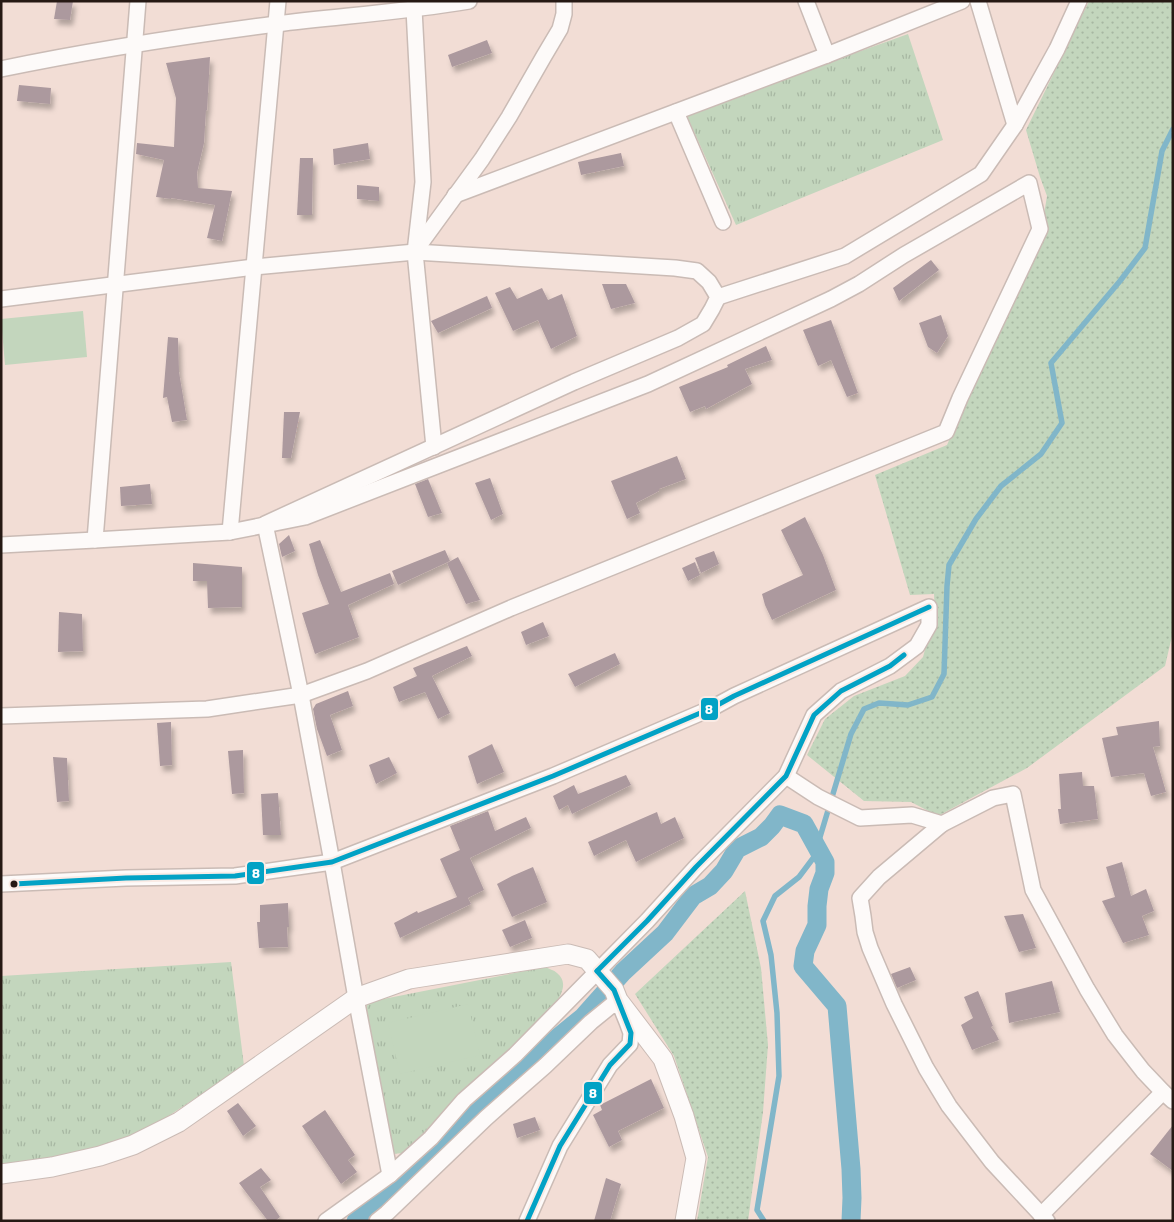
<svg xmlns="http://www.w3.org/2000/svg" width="1174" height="1222" viewBox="0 0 1174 1222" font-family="'Titillium Web',sans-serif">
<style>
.grass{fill:url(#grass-dots)}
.park{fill:url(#park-tufts)}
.pitch{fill:#c3d6bd}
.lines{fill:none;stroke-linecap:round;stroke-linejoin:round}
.stream{stroke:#81b6c9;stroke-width:5.5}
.canal{stroke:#81b6c9;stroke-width:19}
.building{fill:#ac999e;filter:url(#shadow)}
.minor-casing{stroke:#cabbb5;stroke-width:18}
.tertiary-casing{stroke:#cabbb5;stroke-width:21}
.minor{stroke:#fdfaf9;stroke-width:15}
.tertiary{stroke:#fdfaf9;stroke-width:19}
.bus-1-casing{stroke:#faebe5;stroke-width:9}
.bus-1{stroke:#02a2c5;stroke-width:5}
.bus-dot{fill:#261914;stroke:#faebe5;stroke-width:2}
.line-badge{stroke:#faebe5;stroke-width:2}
.badge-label{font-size:14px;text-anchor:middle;font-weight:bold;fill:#fff}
</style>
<defs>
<pattern id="grass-dots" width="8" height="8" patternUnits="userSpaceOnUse" patternTransform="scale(1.25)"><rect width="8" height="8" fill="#c3d6bd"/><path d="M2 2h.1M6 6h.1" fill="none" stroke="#a7b7a2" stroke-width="1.8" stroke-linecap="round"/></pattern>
<pattern id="park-tufts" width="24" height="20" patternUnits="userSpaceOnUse" patternTransform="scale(1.25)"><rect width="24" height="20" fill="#c3d6bd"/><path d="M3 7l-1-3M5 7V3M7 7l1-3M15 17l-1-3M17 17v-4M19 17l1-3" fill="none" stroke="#a7b7a2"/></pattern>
<filter id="shadow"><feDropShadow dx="3" dy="5.5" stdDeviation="2.5" flood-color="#0004"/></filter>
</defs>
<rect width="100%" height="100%" fill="#f2ddd5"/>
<g class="grass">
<polygon points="1089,1 1173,1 1173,632 1165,666 1027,768 938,816 911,802 864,801 807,755 825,719 854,696 905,676 923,657 935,613 934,594 910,595 875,475 947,445 1042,227 1047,196 1040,177 1026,130"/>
<polygon points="745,891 761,968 768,1045 763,1112 748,1221 697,1221 708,1157 674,1056 635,994"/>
</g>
<g class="park">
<polygon points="908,34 943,140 736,225 686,114"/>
<polygon points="231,962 244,1066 167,1117 123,1140 51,1162 1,1166 1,976"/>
<path d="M 545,967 C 549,969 554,970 557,973 C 568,982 562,993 556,1003 L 403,1153 L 393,1154 L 366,1010 L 368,1002 Z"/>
</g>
<g class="pitch">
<polygon points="83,311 87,357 5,365 1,319"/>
<polygon points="468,1004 480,1055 400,1074 388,1023"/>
</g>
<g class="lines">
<polyline class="stream" points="764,1221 757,1210 779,1076 777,1013 771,955 763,921 775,896 799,877 814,857 851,734 864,709 879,703 908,705 932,697 944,674 947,586 949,565 976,519 1001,486 1041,454 1062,423 1051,363 1120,281 1145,248 1162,151 1173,129"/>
<polyline class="canal" points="356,1221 422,1168 465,1123 495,1089 583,1017 623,972 665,933 693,896 710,886 724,871 737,849 761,837 772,826 780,815 804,824 825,862 825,873 819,889 817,906 817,925 805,951 803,966 837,1006 851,1169 852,1198 851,1221"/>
</g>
<g class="building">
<polygon points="57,1 73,1 70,20 54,19"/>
<polygon points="487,40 492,53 452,67 448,55"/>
<polygon points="210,57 207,111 206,110 204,143 197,173 198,188 232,191 222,241 207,238 215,205 171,198 171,199 156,197 164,160 136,154 137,143 174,147 176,98 166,63"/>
<polygon points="19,85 51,88 50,104 17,101"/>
<polygon points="368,143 370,159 334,165 333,149"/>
<polygon points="621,153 624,166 581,175 578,162"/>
<polygon points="300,158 313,158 312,215 297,215"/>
<polygon points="357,185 379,187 379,201 357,199"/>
<polygon points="931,260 939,270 899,301 893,288"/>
<polygon points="602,284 626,284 635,303 611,309"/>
<polygon points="510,287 517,299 542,288 548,300 562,294 577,336 551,349 538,320 513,331 495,293"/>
<polygon points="487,296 492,308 438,333 431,321"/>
<polygon points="941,315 948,336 937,353 928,347 919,323"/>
<polygon points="831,320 858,393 847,397 831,360 818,366 803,330"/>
<polygon points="168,337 178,338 179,372 187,420 172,422 167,397 163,398"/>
<polygon points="766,346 772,360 745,369 752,384 706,409 705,406 690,412 679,387 728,367 727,365"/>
<polygon points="284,412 300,412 291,458 282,458"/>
<polygon points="677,456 686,479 659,489 659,491 636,503 640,513 627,519 611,481"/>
<polygon points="490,478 503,514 491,520 475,483"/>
<polygon points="428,479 442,513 428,517 415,484"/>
<polygon points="150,484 152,504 121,506 120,487"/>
<polygon points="805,517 823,555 836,590 772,620 765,605 762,594 803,575 781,530"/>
<polygon points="289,535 295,551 282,557 279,544"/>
<polygon points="320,540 341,592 390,573 394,584 348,605 359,637 315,654 302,613 329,604 318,575 309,544"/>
<polygon points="445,550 450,561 398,585 392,571"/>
<polygon points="714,551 719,564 701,573 695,558"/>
<polygon points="458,557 480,600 466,604 447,563"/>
<polygon points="695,562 700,575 688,581 682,568"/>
<polygon points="193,563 242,567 242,607 208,608 207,581 193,581"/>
<polygon points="59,612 82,614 83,651 58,652"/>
<polygon points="543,622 549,636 526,645 521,632"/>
<polygon points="467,646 472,656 432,676 450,713 438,719 425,692 399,702 393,687 417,676 413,668"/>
<polygon points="615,653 620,664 575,687 568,674"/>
<polygon points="348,691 353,706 330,715 342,750 327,756 317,729 313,709 316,704"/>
<polygon points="1159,721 1160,746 1153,747 1166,792 1151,796 1144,773 1111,777 1102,738 1118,735 1116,727"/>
<polygon points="171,722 172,765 160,766 157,723"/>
<polygon points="492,744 504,772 477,784 468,756"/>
<polygon points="243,750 244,793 232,794 228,751"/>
<polygon points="53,757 67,758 69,801 57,802"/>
<polygon points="389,757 397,773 376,784 369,765"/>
<polygon points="1082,772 1083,786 1094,786 1098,819 1060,824 1058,809 1061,809 1059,774"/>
<polygon points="626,775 631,785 572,814 568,805 559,810 553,796 574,785 578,794"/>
<polygon points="278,793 281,835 263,835 261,794"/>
<polygon points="488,811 495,831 526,817 531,828 470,858 484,890 468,898 471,904 400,938 394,923 417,911 418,913 457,897 440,859 460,850 450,826"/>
<polygon points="657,812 661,824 675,817 684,838 636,862 626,840 594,856 588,842"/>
<polygon points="1122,862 1131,896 1146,889 1154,911 1142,916 1149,935 1123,943 1102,901 1115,897 1106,867"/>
<polygon points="533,867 547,902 512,917 497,884 512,876"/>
<polygon points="288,903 289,927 287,927 288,947 259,948 257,922 260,922 260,905"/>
<polygon points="1023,914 1036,948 1019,952 1004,916"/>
<polygon points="525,920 532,938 510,947 502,930"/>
<polygon points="910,967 916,980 897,988 891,974"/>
<polygon points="1052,981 1060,1012 1009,1023 1005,993"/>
<polygon points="978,991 993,1026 991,1027 995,1032 999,1040 972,1050 961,1025 973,1018 964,997"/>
<polygon points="651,1079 664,1108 618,1131 622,1140 609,1147 593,1115 602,1110 600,1105"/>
<polygon points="238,1103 256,1126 243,1136 227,1111"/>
<polygon points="325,1110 355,1155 348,1160 357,1172 341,1184 302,1126"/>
<polygon points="535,1117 540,1130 517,1138 513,1124"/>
<polygon points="1173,1125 1173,1171 1150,1154"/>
<polygon points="261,1168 271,1180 260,1187 280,1217 275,1221 268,1221 239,1183"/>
<polygon points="606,1178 621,1184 610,1221 594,1221"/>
</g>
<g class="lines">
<g class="minor-casing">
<g id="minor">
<polyline points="415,1 414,9 423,182 415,252 434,447"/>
<polyline points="806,1 827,55"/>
<polyline points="978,1 1015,125"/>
<path d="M 1,69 C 92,50 184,36 276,24 C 340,16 405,12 469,1"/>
<polyline points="676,112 723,222"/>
<polyline points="455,195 827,55 962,1"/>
<polyline points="415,251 482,159 509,117 544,56 560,29 564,14 564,1"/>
<polyline points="718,297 845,256 981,174 1015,125 1057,49 1079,1"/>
<polyline points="1,299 254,267 415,252 675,268 697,271 709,282 718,297 712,309 703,324 678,338 574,382 265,524 301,695 332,862 356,998 390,1175"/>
<polyline points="230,532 278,1"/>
<polyline points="95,540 138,1"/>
<polyline points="1,545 95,540 230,532 305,517 648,384 831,299 859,284 904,255 1029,183 1040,229 960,398 946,432 511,608 367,671 301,695 207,709 1,716"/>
<polyline points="786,776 818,797 860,818 912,815 942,824 993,798 1013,794 1033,890 1087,989 1115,1035 1143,1071 1163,1092 1173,1101"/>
<polyline points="942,824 879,877 860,898 863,916 865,932 870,948 894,1004 926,1068 949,1106 992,1162 1047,1221"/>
<polyline points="1,884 126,878 235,876 332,862 553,776 712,708 734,696 929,607 929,625 917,646 890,666 841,691 814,715 786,776 696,867 647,921 515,1055 464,1100 431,1138 390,1175 326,1221"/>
<polyline points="1041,1215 1163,1092"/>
<polyline points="377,1221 387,1213 486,1118 545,1066 591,1022 618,1000 627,1022 631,1033 630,1044 610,1065 560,1146 527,1221"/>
</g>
</g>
<g class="tertiary-casing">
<polyline id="tertiary" points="1,1174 52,1167 100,1156 133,1145 179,1122 356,998 409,979 568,954 587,959 614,990 618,1000 663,1059 684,1116 696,1158 685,1221"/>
</g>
<use href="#minor" class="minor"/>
<use href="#tertiary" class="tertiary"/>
<g class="bus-1-casing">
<g id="bus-1">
<polyline points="14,884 126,878 235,876 332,862 553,776 712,708 734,696 929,607"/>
<polyline points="597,971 647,921 696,867 786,776 814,715 841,691 890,666 904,655"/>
<polyline points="527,1221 560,1146 610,1065 630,1044 631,1033 614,990 597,971"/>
</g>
</g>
<use href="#bus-1" class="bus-1"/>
</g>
<circle class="bus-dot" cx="14" cy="884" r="4.5"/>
<g class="line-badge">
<rect x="700" y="697" width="19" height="24" rx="5" fill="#02a2c5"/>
<rect x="246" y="861" width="19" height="24" rx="5" fill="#02a2c5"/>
<rect x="583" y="1081" width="20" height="24" rx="5" fill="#02a2c5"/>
</g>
<g class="badge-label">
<text x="709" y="714">8</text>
<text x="256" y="878">8</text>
<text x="593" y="1098">8</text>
</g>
<rect width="1174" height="1222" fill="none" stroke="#261914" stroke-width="5"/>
</svg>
